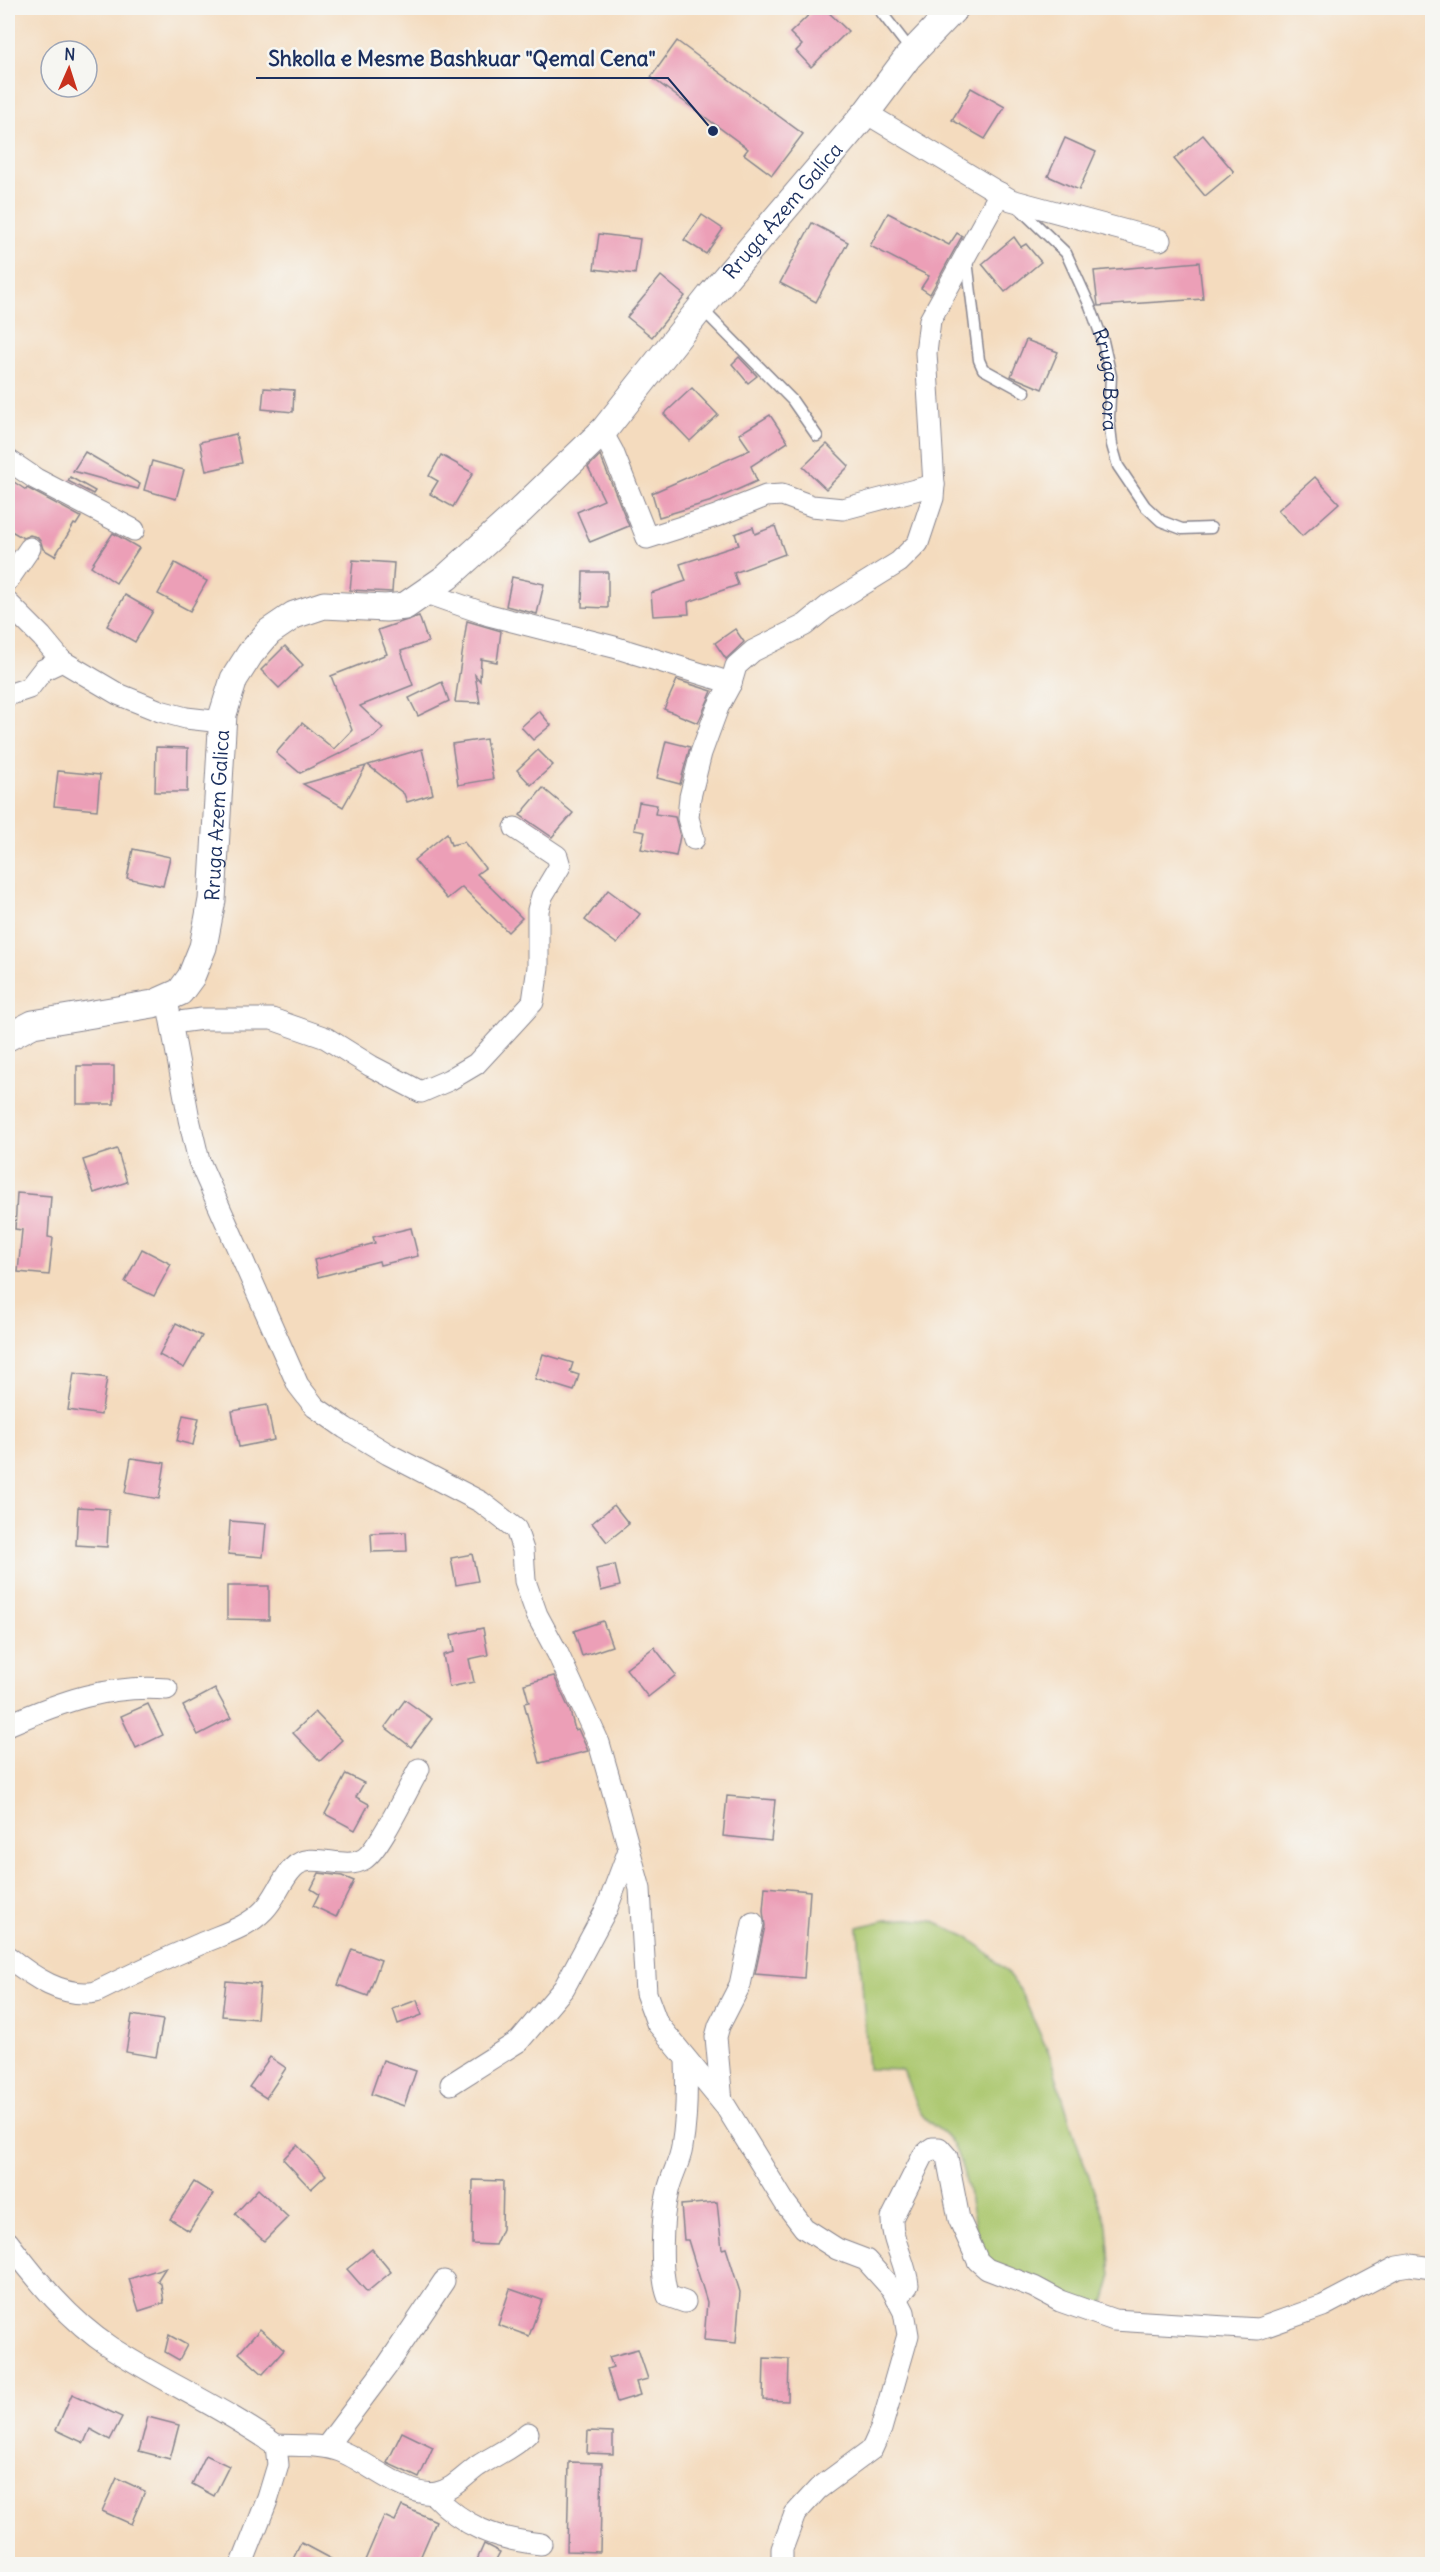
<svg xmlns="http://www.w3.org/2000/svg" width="1440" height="2572" viewBox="0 0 1440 2572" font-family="Delius,sans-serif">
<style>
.green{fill:#abc76e;stroke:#637b66;stroke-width:1.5}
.building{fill:#ec9fb7}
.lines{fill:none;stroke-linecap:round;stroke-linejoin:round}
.service-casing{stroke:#88858e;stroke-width:13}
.minor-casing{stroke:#88858e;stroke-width:23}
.tertiary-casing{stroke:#88858e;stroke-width:29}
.service{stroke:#fff;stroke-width:10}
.minor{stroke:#fff;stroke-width:21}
.tertiary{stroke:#fff;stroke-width:27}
.labels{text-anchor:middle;stroke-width:5;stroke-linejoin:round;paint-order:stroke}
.street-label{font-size:20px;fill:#1b2f5e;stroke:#f6f6f2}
.leader{fill:none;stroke:#1b2f5e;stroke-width:2}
.callout-dot{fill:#1b2f5e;stroke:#f6f6f2;stroke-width:2}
.callout-label{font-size:21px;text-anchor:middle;font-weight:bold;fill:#1b2f5e;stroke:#f6f6f2;stroke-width:5;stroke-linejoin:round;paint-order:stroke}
</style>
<rect width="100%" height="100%" fill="#f6f6f2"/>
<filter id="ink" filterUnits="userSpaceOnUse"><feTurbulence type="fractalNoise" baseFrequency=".0167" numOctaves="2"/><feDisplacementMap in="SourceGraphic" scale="12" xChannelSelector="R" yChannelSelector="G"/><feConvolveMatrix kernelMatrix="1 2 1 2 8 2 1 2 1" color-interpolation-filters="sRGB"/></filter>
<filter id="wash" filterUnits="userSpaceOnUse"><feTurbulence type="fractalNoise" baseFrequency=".008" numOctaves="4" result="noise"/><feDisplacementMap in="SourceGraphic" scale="24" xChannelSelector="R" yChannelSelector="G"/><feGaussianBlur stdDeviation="1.35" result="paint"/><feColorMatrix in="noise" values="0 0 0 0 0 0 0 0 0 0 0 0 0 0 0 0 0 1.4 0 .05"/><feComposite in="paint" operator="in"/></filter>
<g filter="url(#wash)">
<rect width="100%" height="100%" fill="#f4dbbe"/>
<path class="green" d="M 909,1919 L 932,1921 L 965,1936 L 982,1948 L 1006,1971 L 1020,1990 L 1050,2056 L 1075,2138 L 1107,2226 L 1111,2278 L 1104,2303 L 1091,2305 L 984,2261 C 971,2223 971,2181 953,2145 C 946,2131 933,2128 923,2116 C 914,2105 909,2084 903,2070 L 868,2069 L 858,1927 L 886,1920 Z"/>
<g id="blocks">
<g class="building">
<polygon points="816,8 824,8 848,31 811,67 796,51 802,45 790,33"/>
<polygon points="677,41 803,134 772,175 744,154 748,149 651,77"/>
<polygon points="971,88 1005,107 985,139 952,120"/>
<polygon points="1203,135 1234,172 1205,196 1174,159"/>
<polygon points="1065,138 1096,152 1079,190 1048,176"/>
<polygon points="888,213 949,245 957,233 962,236 930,294 921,288 929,276 870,246"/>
<polygon points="702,215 723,229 706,254 684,240"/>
<polygon points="812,223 848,242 816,302 780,283"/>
<polygon points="599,234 640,239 635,274 594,269"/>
<polygon points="1014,237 1021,247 1026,244 1041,262 1005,292 982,264"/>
<polygon points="1199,262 1203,299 1098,306 1094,271"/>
<polygon points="661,276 685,296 652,337 627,317"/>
<polygon points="1026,340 1058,352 1042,389 1011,376"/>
<polygon points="739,357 757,376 748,383 732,364"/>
<polygon points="264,388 294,390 293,412 262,409"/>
<polygon points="692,388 718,415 690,441 664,414"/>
<polygon points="770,415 788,442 751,466 757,481 712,501 659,517 652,493 750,450 739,434"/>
<polygon points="236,434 242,463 206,471 200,442"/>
<polygon points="827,444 849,466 826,489 803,467"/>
<polygon points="85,452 140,484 138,489 73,471"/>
<polygon points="441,455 473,473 453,507 430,494 438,481 429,476"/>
<polygon points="600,455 629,526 590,542 577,512 604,500 588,467"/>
<polygon points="152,461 184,470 176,499 144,490"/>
<polygon points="70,477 95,491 93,494 68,481"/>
<polygon points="1315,477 1339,503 1302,536 1278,510"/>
<polygon points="8,478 26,490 27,488 81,517 76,525 74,524 55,556 43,549 41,542 37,537 30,535 23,538 8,529"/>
<polygon points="775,526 785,554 734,573 738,585 688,602 689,614 653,616 651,593 686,581 680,564 739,545 735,534 753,527 755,534"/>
<polygon points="113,533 139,548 116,583 91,566"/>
<polygon points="353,560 394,563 392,592 350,590"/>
<polygon points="175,563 207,581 190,611 158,594"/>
<polygon points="583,572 608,572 608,608 582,607"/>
<polygon points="512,577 544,584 537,614 506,606"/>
<polygon points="125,595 153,611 135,642 107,626"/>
<polygon points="419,616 428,642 401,651 413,685 360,706 383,728 374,737 300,773 276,753 302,723 334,749 352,730 331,676 387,654 378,630"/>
<polygon points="467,621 501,631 497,662 481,659 480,681 475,675 480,703 455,702"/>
<polygon points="735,629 744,642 726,659 715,643"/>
<polygon points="285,646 303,665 279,688 261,670"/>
<polygon points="677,680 712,691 698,723 664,709"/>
<polygon points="442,682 449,701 418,716 409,698"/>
<polygon points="539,711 551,725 533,740 521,727"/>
<polygon points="486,739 493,779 458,785 452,744"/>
<polygon points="666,741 690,747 680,784 657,778"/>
<polygon points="156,747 188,748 187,792 155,792"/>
<polygon points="422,749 433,794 407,802 404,794 368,765"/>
<polygon points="538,750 553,765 531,785 517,770"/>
<polygon points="366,766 343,807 303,784"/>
<polygon points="58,771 100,775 97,810 54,806"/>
<polygon points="543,788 573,813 552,837 520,815"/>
<polygon points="639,802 657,805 655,814 675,817 680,836 676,856 641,849 645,832 634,830"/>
<polygon points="447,833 451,845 464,842 485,868 477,874 522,918 508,932 462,887 447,899 414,860"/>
<polygon points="133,849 170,857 163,886 127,878"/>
<polygon points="608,890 640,914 617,944 585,920"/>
<rect x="77" y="1066" width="37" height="38"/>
<polygon points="117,1149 127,1182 94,1193 83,1160"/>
<polygon points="17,1193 51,1196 48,1237 53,1238 49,1275 18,1272 22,1230 15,1229"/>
<polygon points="411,1228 418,1256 380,1265 379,1261 318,1277 314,1260 375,1243 373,1237"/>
<polygon points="142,1249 171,1264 154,1296 125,1282"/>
<polygon points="176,1323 202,1336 184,1368 159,1355"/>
<polygon points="543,1354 573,1363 570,1372 579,1375 574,1391 535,1379"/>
<polygon points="74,1373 107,1378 101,1415 68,1410"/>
<polygon points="267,1405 274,1440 239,1447 232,1411"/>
<polygon points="183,1415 199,1418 193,1445 177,1441"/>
<polygon points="131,1458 165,1463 159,1499 125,1493"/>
<polygon points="614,1505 629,1524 607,1542 592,1523"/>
<polygon points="78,1507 109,1509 107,1547 76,1545"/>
<polygon points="230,1521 266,1524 263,1557 228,1554"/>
<polygon points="406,1532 407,1551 372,1552 371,1533"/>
<polygon points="472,1554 478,1581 456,1585 451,1558"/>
<polygon points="615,1565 620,1586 601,1591 596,1569"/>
<polygon points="227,1586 269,1586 269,1620 227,1619"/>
<polygon points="603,1621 612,1646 582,1656 574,1631"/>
<polygon points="483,1628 488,1655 469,1659 474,1682 449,1687 443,1655 454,1652 451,1635"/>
<polygon points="654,1647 676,1675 648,1697 626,1669"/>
<polygon points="554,1676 570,1711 575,1730 578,1729 588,1751 540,1763 524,1703 529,1702 524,1684"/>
<polygon points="215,1689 231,1718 198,1735 183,1706"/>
<polygon points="405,1700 432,1719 411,1747 385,1727"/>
<polygon points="148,1704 163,1735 136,1748 121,1716"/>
<polygon points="315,1712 342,1740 320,1761 293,1733"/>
<polygon points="346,1774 364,1783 356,1797 369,1804 355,1830 325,1814"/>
<polygon points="727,1796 775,1800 771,1841 723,1836"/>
<polygon points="319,1873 342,1876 354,1881 336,1917 313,1906 319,1894 311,1889"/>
<polygon points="765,1887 810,1891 804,1978 755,1974 765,1926 763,1911"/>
<polygon points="352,1949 381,1960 368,1996 338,1985"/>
<polygon points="226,1981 260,1984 257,2019 222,2016"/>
<polygon points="417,2000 422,2015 398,2024 393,2009"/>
<polygon points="132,2015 163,2020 156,2057 126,2052"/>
<polygon points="270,2057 286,2068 266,2098 249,2087"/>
<polygon points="383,2060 416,2071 404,2106 371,2094"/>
<polygon points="297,2145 326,2175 311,2189 283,2159"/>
<polygon points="473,2180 503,2181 502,2229 495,2245 472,2244"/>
<polygon points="194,2182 213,2194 189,2231 170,2219"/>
<polygon points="258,2189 288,2217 264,2241 235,2214"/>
<polygon points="717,2202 722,2249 726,2248 740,2292 736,2343 704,2340 707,2302 688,2240 684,2240 681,2205"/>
<polygon points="372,2249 391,2272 367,2292 347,2269"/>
<polygon points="166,2267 157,2281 161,2284 164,2303 139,2311 129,2279"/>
<polygon points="510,2289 542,2300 529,2336 498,2325"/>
<polygon points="260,2329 284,2350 263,2374 239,2353"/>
<polygon points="169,2335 187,2345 179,2360 165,2352"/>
<polygon points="638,2349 648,2379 636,2382 640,2395 617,2402 607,2369 613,2367 609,2357"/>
<polygon points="764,2358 789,2359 788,2401 763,2400"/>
<polygon points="72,2394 122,2417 110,2440 90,2429 84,2443 56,2430"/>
<polygon points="148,2417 179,2425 170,2459 139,2451"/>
<polygon points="588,2431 613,2432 613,2454 587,2453"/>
<polygon points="402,2432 433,2447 419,2478 387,2463"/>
<polygon points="206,2455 229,2466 214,2496 192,2484"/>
<polygon points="569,2462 602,2463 600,2552 567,2551"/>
<polygon points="117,2478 145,2491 131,2524 102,2511"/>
<polygon points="402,2506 436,2521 417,2565 363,2565 384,2516 395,2521"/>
<polygon points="301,2543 342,2565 290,2565"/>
<polygon points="484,2544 500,2552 493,2565 486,2565 477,2560"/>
</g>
</g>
</g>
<g filter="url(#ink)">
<use href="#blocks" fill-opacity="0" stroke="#88858e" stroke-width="1.5"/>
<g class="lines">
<g class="service-casing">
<g id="service">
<polyline points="878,8 912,52"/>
<path id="s1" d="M 1018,207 L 1066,253 L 1090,306 L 1103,341 L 1111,376 L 1109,418 L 1112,445 L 1118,466 L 1145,506 L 1161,521 L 1182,529 L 1211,528"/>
<polyline points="967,260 979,360 983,369 1025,392"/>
<polyline points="701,308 792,400 817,436"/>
</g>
</g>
<g class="minor-casing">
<g id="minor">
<polyline points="866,113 1011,200 1160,240"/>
<polyline points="602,432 613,452 647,538 716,516 766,496 782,495 812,506 843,509 934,485"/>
<polyline points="8,460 36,479 134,530"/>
<polyline points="8,580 30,548"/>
<polyline points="426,593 489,615 614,647 731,683"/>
<polyline points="8,603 42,637 62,661 118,694 160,711 186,718 222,722"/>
<polyline points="8,695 29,688 43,670 62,661"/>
<polyline points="694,839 688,818 690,797 701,753 718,707 731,683 736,666 753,651 805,625 828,606 899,562 918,543 933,498 934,485 926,353 930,320 1000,193"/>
<polyline points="167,1000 189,1119 199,1161 298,1385 315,1407 345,1428 388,1454 481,1502 516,1529 523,1550 525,1581 537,1615 558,1654 599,1743 618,1809 640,1889 646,1993 657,2023 726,2107 785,2203 804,2228 837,2249 866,2260 892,2289 904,2312 908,2335 881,2429 872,2449 818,2489 795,2514 782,2549 782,2564"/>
<polyline points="172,1023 202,1019 272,1019 326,1038 371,1066 421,1092 449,1080 476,1064 533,1002 538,967 538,910 542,896 560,866 557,856 515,828"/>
<path d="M 8,1725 C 60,1702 109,1684 167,1689"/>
<path d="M 8,1957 C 33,1977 63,1998 96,1992 C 130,1975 165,1959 200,1944 C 222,1934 247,1928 264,1910 C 276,1898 281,1880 293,1868 C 311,1849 343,1872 364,1859 C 380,1849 408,1788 419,1769"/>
<polyline points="451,2084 519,2041 564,1988 607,1908 629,1850"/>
<polyline points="722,2102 716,2037 719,2026 740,1985 753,1923"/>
<path d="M 8,2242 C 37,2280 69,2320 110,2347 C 164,2382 224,2408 276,2445 L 278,2465 L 268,2498 L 242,2564"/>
<path d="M 897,2299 L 908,2285 C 906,2262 891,2241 892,2218 L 923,2156 L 932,2148 L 939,2148 L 947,2157 L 959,2219 L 978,2261 L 987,2269 L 1034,2287 L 1060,2301 L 1114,2320 L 1258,2329 L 1323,2306 L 1397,2267 L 1410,2265 L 1432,2268"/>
<path d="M 685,2302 L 668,2296 C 659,2272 662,2215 668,2191 C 671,2176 680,2162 682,2147 C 687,2118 687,2089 686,2060"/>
<path d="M 276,2445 C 297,2446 320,2444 340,2451 C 367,2461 407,2498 436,2493 C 453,2490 464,2476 478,2466 C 495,2455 513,2448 528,2433"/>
<polyline points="326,2447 387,2366 444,2281"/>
<path d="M 433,2494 C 464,2527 495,2539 541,2544"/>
</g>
</g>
<g class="tertiary-casing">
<g id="tertiary">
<path id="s2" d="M 8,1037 L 33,1024 L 153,1004 L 180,992 L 191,977 L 203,947 L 212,900 L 223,714 L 234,679 L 250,654 L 269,632 L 294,615 L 324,605 L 386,608 L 405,606 L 447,577 L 520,511 L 605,429 L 711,295 L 866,113 L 908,57 L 955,8"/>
</g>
</g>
<use href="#service" class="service"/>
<use href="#minor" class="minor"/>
<use href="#tertiary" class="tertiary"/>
</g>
</g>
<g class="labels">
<g class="street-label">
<text dy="7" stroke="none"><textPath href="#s2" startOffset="1252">Rruga Azem Galica</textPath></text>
<text dy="7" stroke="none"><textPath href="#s1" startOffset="201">Rruga Bora</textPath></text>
<text dy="7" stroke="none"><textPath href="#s2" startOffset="363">Rruga Azem Galica</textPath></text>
</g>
</g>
<path class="leader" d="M713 131L668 78H256"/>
<circle class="callout-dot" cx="713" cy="131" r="6"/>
<g class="callout-label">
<text x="462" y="66">Shkolla e Mesme Bashkuar "Qemal Cena"</text>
</g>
<rect width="1440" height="2572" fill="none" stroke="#f6f6f2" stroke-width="30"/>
<g transform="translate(69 69) rotate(3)"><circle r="28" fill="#f6f6f2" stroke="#9ea6b7" stroke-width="1.5"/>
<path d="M0-4.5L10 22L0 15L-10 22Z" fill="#c8321e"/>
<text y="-9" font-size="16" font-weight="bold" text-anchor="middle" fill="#1b2f5e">N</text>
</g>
</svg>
